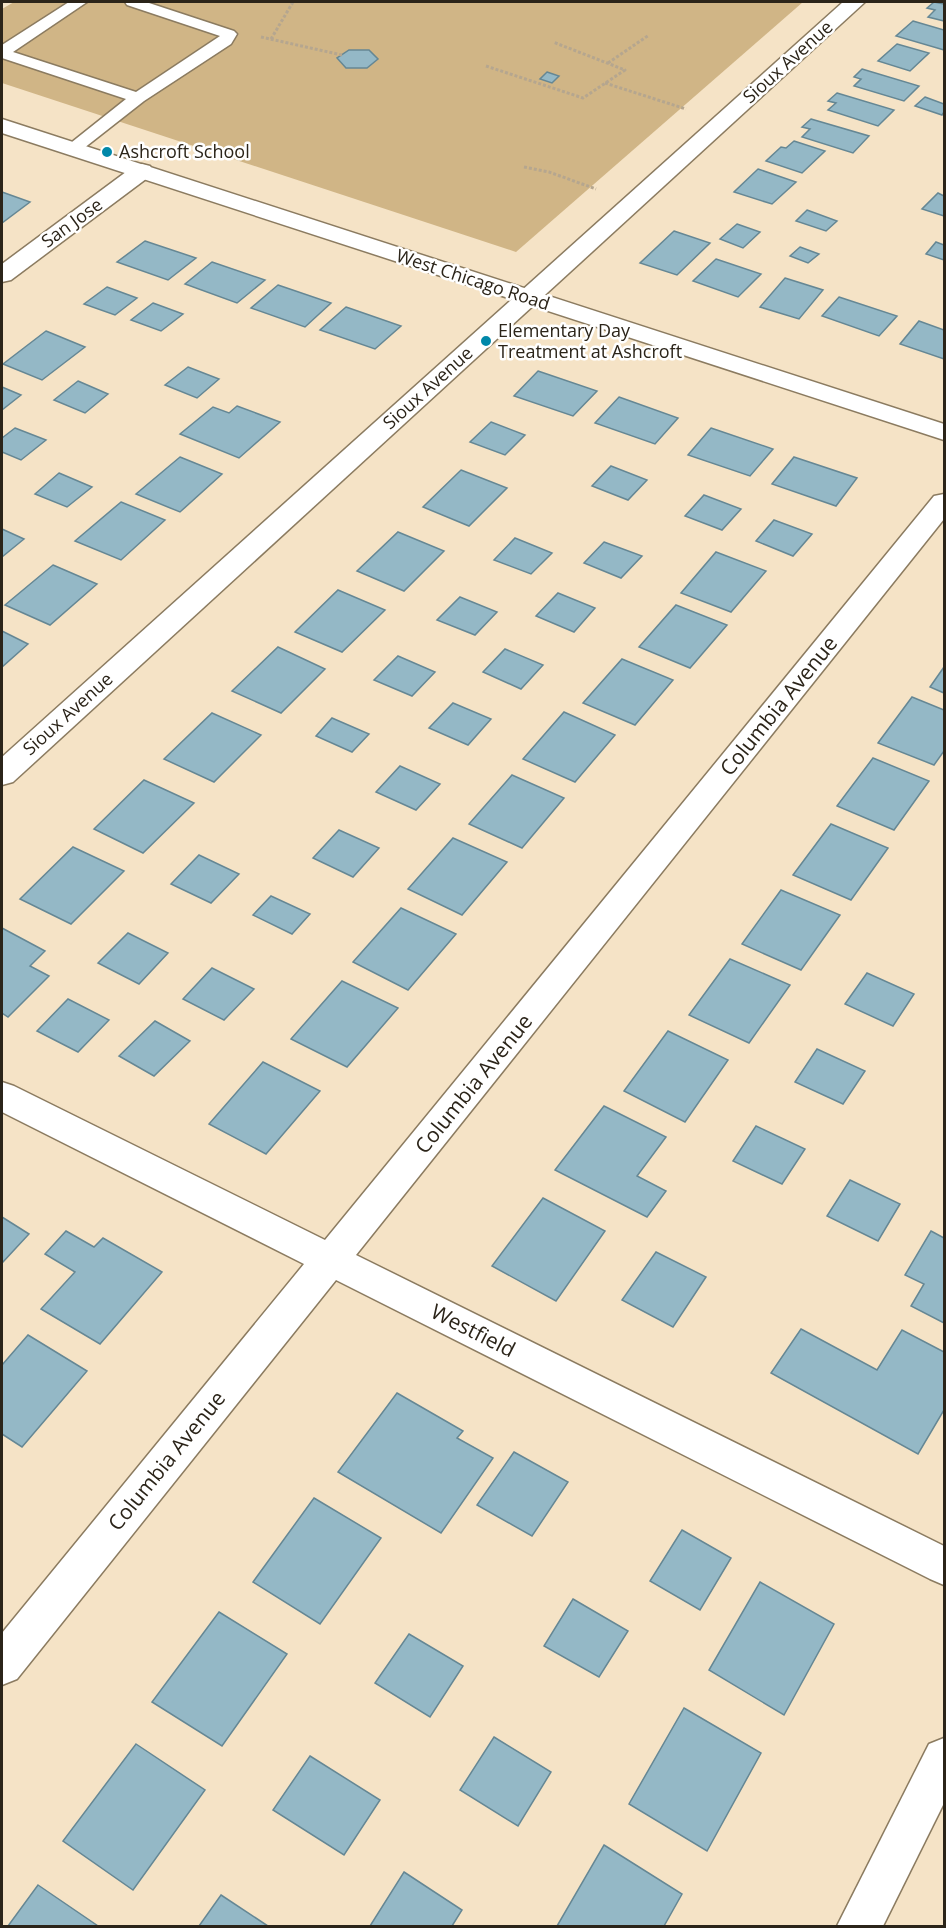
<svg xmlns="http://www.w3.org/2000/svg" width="946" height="1928" viewBox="0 0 946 1928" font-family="'Open Sans',sans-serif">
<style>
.green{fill:#d0b586}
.building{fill:#94b8c6;stroke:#658794;stroke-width:1.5}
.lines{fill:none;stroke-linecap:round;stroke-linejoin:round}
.service-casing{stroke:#8b7b60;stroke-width:3}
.minor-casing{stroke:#8b7b60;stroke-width:3}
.tertiary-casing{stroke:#8b7b60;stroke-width:3}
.path{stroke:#b5a68f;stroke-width:3;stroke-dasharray:3 2;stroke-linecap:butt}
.service{fill:#fff;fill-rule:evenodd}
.minor{fill:#fff;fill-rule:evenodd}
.tertiary{fill:#fff;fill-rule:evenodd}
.poi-dot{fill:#0188a9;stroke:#fff;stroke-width:2}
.labels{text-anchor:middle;stroke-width:5;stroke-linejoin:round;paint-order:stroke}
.far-street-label{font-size:18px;fill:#2b2419;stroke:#fff}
.far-poi-label{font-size:18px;fill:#2b2419;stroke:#fff;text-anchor:start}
.street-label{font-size:21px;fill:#2b2419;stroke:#fff}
</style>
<rect width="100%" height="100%" fill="#f5e3c6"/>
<polygon class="green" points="14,2 803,2 516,252 2,83 2,9"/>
<g class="building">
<polygon points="934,2 944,4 944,21 928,17 935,10 927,8"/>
<polygon points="913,21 944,30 944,50 896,36"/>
<polygon points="897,44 929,53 910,71 878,61"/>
<polygon points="349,50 369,50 378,59 367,68 346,68 337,58"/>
<polygon points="862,69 919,86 904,101 854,86 861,79 854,77"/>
<polygon points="547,72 559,76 552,83 540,79"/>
<polygon points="837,93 894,110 878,126 828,110 836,103 828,101"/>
<polygon points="925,97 944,104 944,112 942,115 915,106"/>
<polygon points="811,119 869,136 853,153 802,137 810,129 802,127"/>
<polygon points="794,141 825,151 802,173 766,161 781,147 786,148"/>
<polygon points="758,169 796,182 772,204 734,192"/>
<polygon points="2,192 30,202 2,223"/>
<polygon points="938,193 944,196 944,216 922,209"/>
<polygon points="807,210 837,221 826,231 796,221"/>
<polygon points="737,224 760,232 743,248 720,239"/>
<polygon points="674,231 710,243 677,275 640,263"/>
<polygon points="145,241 196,258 168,280 117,262"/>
<polygon points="936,242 944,245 944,260 926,254"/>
<polygon points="800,247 819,254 808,263 790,256"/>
<polygon points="716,259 761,274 738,297 693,281"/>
<polygon points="212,262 265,280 237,303 185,284"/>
<polygon points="785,278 823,290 799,319 760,307"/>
<polygon points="278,285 331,303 305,327 251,308"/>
<polygon points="107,287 137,298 115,315 84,304"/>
<polygon points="839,297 897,316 879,336 822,316"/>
<polygon points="153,303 183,314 161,331 131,320"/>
<polygon points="346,307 401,326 375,349 320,330"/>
<polygon points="919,321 944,330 944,359 900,344"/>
<polygon points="46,331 85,347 42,380 3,364"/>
<polygon points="188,367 219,379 197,398 165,385"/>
<polygon points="538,371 597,391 573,416 514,396"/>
<polygon points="78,381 108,394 85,413 54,400"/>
<polygon points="2,387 21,395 2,410"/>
<polygon points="619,397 678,418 655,444 595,423"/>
<polygon points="237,406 280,422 239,458 180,434 213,407 229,413"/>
<polygon points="491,422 525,435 505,455 470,442"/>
<polygon points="15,428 46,440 21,460 2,452 2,438"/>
<polygon points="711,428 773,449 750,476 688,455"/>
<polygon points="180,457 222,474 180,512 136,494"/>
<polygon points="794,457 857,478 836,506 772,484"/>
<polygon points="611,466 647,480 628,500 592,486"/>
<polygon points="461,470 507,488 469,526 423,507"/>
<polygon points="59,473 92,487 67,507 35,494"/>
<polygon points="704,495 741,509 722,530 685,516"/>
<polygon points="121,502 165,520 121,560 75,541"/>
<polygon points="774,520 812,534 793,556 756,541"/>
<polygon points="2,529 24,539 2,557"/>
<polygon points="398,532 444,551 404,591 357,571"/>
<polygon points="515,538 552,553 531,574 494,560"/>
<polygon points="604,542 642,556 621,578 584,563"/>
<polygon points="716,552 766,571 731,612 681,593"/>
<polygon points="53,565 97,584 50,625 5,605"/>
<polygon points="338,590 385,610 342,652 295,632"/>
<polygon points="558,593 595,608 574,632 536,616"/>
<polygon points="460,597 497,612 475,635 437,620"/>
<polygon points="676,605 727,625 690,668 639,647"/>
<polygon points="2,631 28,644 2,667"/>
<polygon points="278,647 325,669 281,713 232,691"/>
<polygon points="505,649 543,665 521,689 483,672"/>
<polygon points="398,656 435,672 412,696 374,680"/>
<polygon points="622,659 673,680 635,725 583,703"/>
<polygon points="944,667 944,693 930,687"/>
<polygon points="912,697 944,710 944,751 934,765 878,743"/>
<polygon points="453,703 491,719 468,745 429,728"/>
<polygon points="564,712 615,735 575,782 523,759"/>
<polygon points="212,713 261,735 214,782 164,759"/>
<polygon points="332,718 369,734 352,752 316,736"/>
<polygon points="873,758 929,781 894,830 837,806"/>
<polygon points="400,766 440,784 416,810 376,792"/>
<polygon points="512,775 564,798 522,848 469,824"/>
<polygon points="144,780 194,803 143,853 94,829"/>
<polygon points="831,824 888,848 851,900 793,875"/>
<polygon points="339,830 379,848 353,877 313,858"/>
<polygon points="453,838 507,862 462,915 408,889"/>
<polygon points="73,847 124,871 71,924 20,899"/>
<polygon points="199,855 239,874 211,903 171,884"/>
<polygon points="781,890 840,915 801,970 742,944"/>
<polygon points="271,896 310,914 292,934 253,915"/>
<polygon points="401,908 456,934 408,990 353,962"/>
<polygon points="2,928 45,951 30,966 49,976 8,1017 2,1013"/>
<polygon points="128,933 168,953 139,984 98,963"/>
<polygon points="730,959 790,985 749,1043 689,1015"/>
<polygon points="212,968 254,989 224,1020 183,999"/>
<polygon points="867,973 914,994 893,1026 845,1004"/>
<polygon points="342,981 398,1008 347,1067 291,1039"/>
<polygon points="68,999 109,1020 78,1052 37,1031"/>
<polygon points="155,1021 190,1041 154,1076 119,1056"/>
<polygon points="668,1031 728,1060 685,1122 624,1091"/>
<polygon points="817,1049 865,1071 843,1104 795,1082"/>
<polygon points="263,1062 320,1091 266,1154 209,1124"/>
<polygon points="604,1106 666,1137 637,1176 666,1191 647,1217 555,1170"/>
<polygon points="756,1126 805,1149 782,1184 733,1161"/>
<polygon points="850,1180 900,1204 878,1241 827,1216"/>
<polygon points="543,1198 605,1231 556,1301 492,1266"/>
<polygon points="2,1217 29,1234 2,1263"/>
<polygon points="66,1231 94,1247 103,1238 162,1272 100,1344 41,1309 75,1272 45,1254"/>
<polygon points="931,1231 944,1238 944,1323 911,1306 924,1284 905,1275"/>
<polygon points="656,1252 706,1277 673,1327 622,1300"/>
<polygon points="801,1329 877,1370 902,1330 944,1352 944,1410 918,1454 771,1373"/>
<polygon points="28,1335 87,1371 22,1447 2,1434 2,1365"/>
<polygon points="397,1393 463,1431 457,1438 493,1458 441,1533 338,1472"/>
<polygon points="514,1452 568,1482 532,1536 477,1505"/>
<polygon points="314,1498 381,1538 320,1624 253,1582"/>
<polygon points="682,1530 731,1558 700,1610 650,1581"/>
<polygon points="760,1582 834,1624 784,1715 709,1670"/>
<polygon points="573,1599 628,1631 599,1677 544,1646"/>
<polygon points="219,1612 287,1654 222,1746 152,1702"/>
<polygon points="409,1634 463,1666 430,1717 375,1683"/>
<polygon points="684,1708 761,1753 707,1851 629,1804"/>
<polygon points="494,1737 551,1772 518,1826 460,1790"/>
<polygon points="136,1744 205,1790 133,1890 63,1841"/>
<polygon points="310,1756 380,1800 344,1855 273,1810"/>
<polygon points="604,1845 682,1894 664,1926 557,1926"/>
<polygon points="404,1872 462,1910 452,1926 370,1926"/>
<polygon points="38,1885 98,1926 8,1926"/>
<polygon points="221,1895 268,1926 199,1926"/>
</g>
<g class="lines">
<g class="service-casing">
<polygon id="service" points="69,2 87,2 13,52 136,92 220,36 127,5 125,2 146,2 234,31 237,34 231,44 144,101 79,152 67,152 65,149 67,146 126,99 2,58 2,45"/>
</g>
<g class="minor-casing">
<g id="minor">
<polygon points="843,2 865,2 13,782 2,785 2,757"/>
<polygon points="142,164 150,166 153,171 150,176 11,280 2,282 2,264 134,166"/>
<polygon points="944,494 944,519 356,1255 944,1546 944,1585 930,1579 336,1280 17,1679 2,1685 2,1633 304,1264 2,1112 2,1082 14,1086 325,1240 934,496"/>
<polygon points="944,1738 944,1803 883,1926 837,1926 929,1744"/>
</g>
</g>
<g class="tertiary-casing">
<polygon id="tertiary" points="2,119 944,424 944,440 2,133"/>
</g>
<g class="path">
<polyline points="261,37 342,55"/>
<polyline points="271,39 293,2"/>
<polyline points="608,63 649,35"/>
<polyline points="486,66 583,98 625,70 553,42"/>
<polyline points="605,83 686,109"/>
<polyline points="524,167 549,172 596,189"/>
</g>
<use href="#service" class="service"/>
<use href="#minor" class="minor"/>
<use href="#tertiary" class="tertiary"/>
</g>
<g class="poi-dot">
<circle cx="107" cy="152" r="6"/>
<circle cx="486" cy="341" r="6"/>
</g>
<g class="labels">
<g class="far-street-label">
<text transform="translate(788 62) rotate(-42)" y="6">Sioux Avenue</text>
<text transform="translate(72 223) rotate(-36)" y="6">San Jose</text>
<text transform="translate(473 280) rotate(18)" y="6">West Chicago Road</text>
<text transform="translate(428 388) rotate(-42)" y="6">Sioux Avenue</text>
<text transform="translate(68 714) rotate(-42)" y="6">Sioux Avenue</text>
</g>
<g class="far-poi-label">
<text x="119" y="158">Ashcroft School</text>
<text x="498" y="337">Elementary Day<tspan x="498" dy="21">Treatment at Ashcroft</tspan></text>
</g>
<g class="street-label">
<text transform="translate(779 706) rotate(-51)" y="7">Columbia Avenue</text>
<text transform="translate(474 1084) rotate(-51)" y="7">Columbia Avenue</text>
<text transform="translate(473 1331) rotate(27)" y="7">Westfield</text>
<text transform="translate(167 1461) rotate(-51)" y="7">Columbia Avenue</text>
</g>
</g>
<rect width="946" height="1928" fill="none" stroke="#2b2419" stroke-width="6"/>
</svg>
